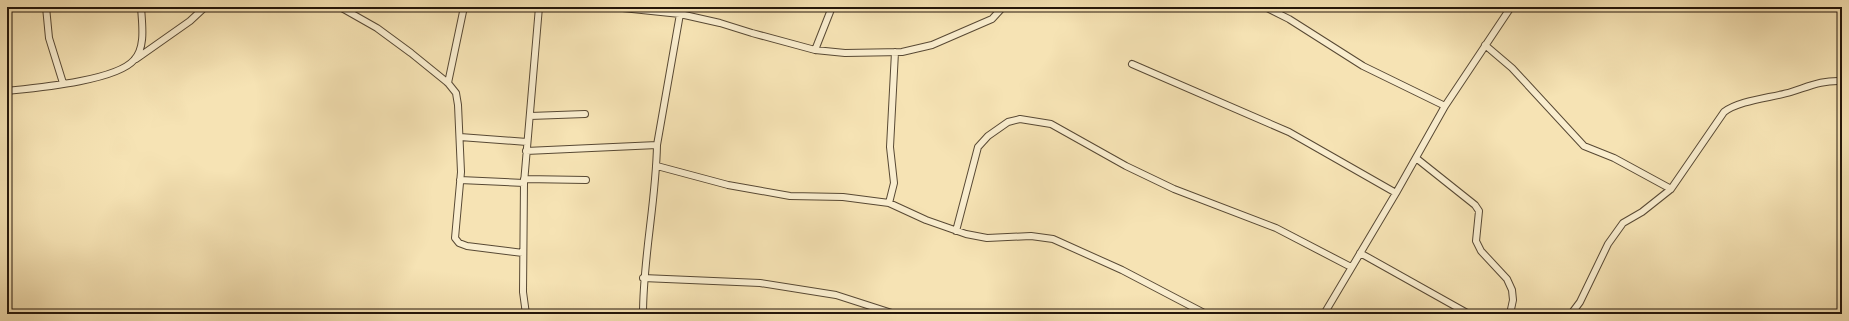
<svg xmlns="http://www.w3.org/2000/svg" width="1849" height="321" font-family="'IM FELL DW Pica',serif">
<rect width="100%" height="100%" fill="#f6e3b4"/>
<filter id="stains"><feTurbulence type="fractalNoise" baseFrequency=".005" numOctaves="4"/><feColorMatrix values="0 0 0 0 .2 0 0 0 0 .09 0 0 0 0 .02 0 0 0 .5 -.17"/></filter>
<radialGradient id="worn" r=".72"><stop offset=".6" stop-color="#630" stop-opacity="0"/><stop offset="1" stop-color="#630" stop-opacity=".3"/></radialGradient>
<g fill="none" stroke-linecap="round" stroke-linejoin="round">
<g stroke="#584934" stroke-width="8">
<path id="minor" d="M46,7L49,38L63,83
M340,7L377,28L411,53L448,83L456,93L458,105L461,172L455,238L459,243L467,246L523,253
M613,7L680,14L720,23L752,33L815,50L845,53L902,52L932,45L992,19L1003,7
M1265,7L1289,19L1363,66L1445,106
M1485,45L1512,68L1584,146L1614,158L1671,189
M815,50L832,7
M136,59L190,21L205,7
M1132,64L1289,132L1396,193
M448,83L464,7
M7,91C35,88 116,81 134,60C146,47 142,24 141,7
M530,116L585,114
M460,137L527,142
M526,151L657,145
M1416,158L1475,205L1479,211L1476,241L1481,251L1507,279L1512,290L1513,300L1510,314
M657,166L728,185L790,196L843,197L889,203L926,220L966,234L987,238L1031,236L1053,239L1122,270L1206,314
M524,179L586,180
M460,180L524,183L523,292L526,314
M524,183L539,7
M889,203L894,183L890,147L895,52
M956,231L978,147L988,136L1008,122L1020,119L1051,124L1126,166L1174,189L1276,228L1351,267
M1360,253L1469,314
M643,278L760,283L836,295L895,314
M643,314C643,257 656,202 657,145L680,14
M1324,314L1396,193L1445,106L1511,7
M1571,314L1580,302L1608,244L1623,223L1642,212L1671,189L1724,112C1740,100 1771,98 1791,92C1810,86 1822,80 1842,81"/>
</g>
<use href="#minor" stroke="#f9edce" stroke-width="6"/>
</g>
<rect width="1849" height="321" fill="none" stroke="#f6e3b4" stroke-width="24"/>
<rect x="8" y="8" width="1833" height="305" fill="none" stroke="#24160a" stroke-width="2"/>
<rect x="12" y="12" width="1825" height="297" fill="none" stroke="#24160a"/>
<rect width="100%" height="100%" filter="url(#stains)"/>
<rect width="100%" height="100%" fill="url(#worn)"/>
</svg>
